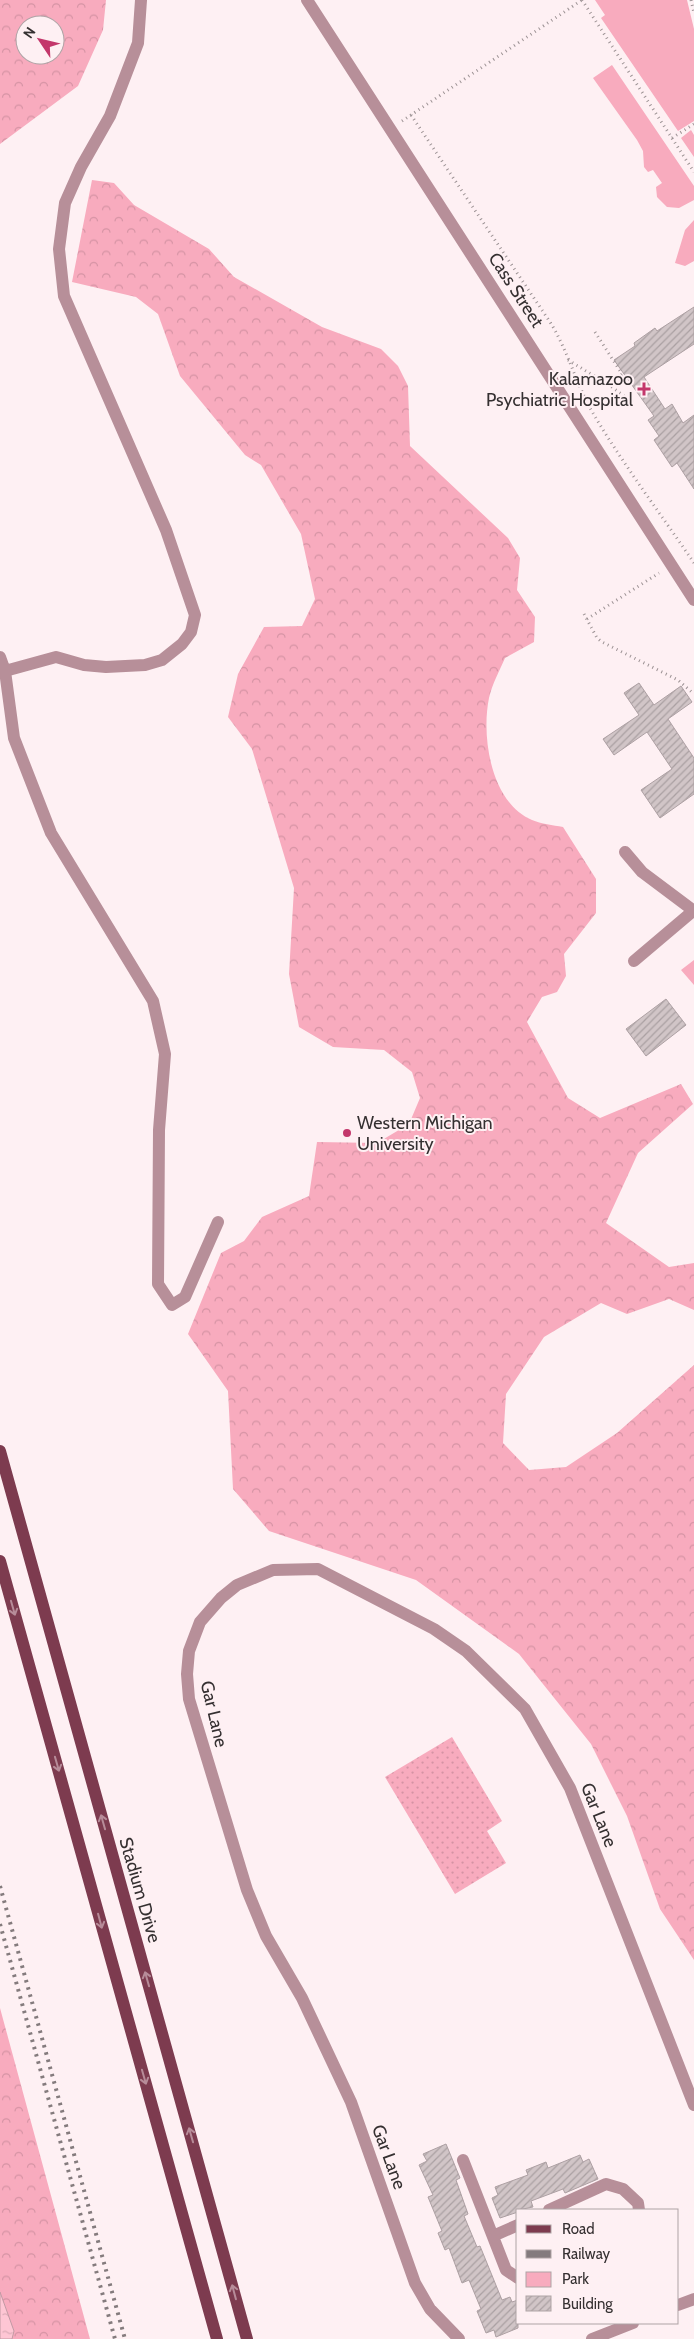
<svg xmlns="http://www.w3.org/2000/svg" width="694" height="2339" font-family="Cabin,sans-serif">
<defs>
<pattern id="forest-crowns" width="20" height="18" patternUnits="userSpaceOnUse" patternTransform="scale(1.25)"><rect width="20" height="18" fill="#f8abbe"/><path d="M2 6a3 3 0 1 1 6 0M12 15a3 3 0 1 1 6 0" fill="none" stroke="#d593a4"/></pattern>
<pattern id="garden-dots" width="8" height="8" patternUnits="userSpaceOnUse" patternTransform="scale(1.25)"><rect width="8" height="8" fill="#f8abbe"/><path d="M2 2h.1M6 6h.1" fill="none" stroke="#d593a4" stroke-width="1.8" stroke-linecap="round"/></pattern>
<pattern id="water-ripples" width="26" height="14" patternUnits="userSpaceOnUse" patternTransform="scale(1.25)"><rect width="26" height="14" fill="#fec6d4"/><path d="M2 4q2-2 4 0t4 0M15 11q2-2 4 0t4 0" fill="none" stroke="#daaab6"/></pattern>
<pattern id="building-hatch" width="6" height="6" patternUnits="userSpaceOnUse" patternTransform="scale(1.25)"><rect width="6" height="6" fill="#d1c5c7"/><path d="M-1 1l2-2M0 6l6-6M5 7l2-2" fill="none" stroke="#aaa0a2"/></pattern>
</defs>
<rect width="100%" height="100%" fill="#fef0f3"/>
<path fill="#f8abbe" d="M595,0H687L694,29V121L678,131L601,18L605,15Z
M612,65L694,186V200L679,208L667,207L657,197L656,187L662,183L653,170L648,172L644,167L643,151L637,140L593,78Z
M691,130L694,135V157L681,138Z
M694,220V261L685,266L675,263L685,230Z
M694,960V985L681,970Z"/>
<path fill="url(#forest-crowns)" fill-rule="evenodd" d="M0,0H106L103,30L78,86L0,144ZM25,25H55V55H25Z
M92,180L114,183L134,205L209,249L234,277L322,327L381,349L398,366L408,386L410,446L508,538L520,558L517,590L535,617L534,642L505,658C500,670 492,684 489,698C481,737 491,803 532,820C541,824 553,825 563,827L596,879V913L564,954L566,976L557,992L542,997L527,1022L568,1098L600,1118L681,1084L693,1104L638,1153L606,1223L669,1267L694,1263V1310L669,1299L627,1314L601,1303L544,1337L506,1394L503,1443L529,1470L566,1467L617,1433L694,1365V1960L660,1909L627,1816L591,1744L519,1654L416,1580L269,1531L233,1489L228,1391L188,1334L221,1253L244,1241L262,1217L309,1196L317,1142L377,1143L409,1124L420,1098L412,1072L384,1050L333,1047L299,1027L289,974L294,888L252,749L228,717L238,674L264,627L302,626L315,599L301,534L261,465L245,455L180,376L158,314L136,297L72,282Z
M0,2008L90,2339H0Z"/>
<path fill="url(#garden-dots)" d="M452,1737L502,1821L487,1831L506,1863L455,1894L385,1777Z"/>
<path fill="url(#water-ripples)" stroke="#c299a3" d="M0,2292L14,2331L12,2339H0Z"/>
<path fill="url(#building-hatch)" stroke="#ada0a3" d="M694,307V344L644,377L665,409L672,404L683,423L694,415V489L677,463L672,467L654,440L659,436L648,420L654,416L614,360L635,346L634,343L655,328L657,331Z
M639,683L654,705L681,686L692,702L668,719L694,758V794L660,818L641,790L672,769L647,732L614,755L603,739L639,715L624,693Z
M666,999L686,1025L646,1056L626,1029Z
M446,2144L460,2178L456,2180L468,2214L464,2216L477,2247L480,2246L502,2300L510,2297L512,2302L518,2300V2328L496,2337L494,2330L486,2333L477,2311L481,2309L469,2280L462,2283L449,2248L445,2250L438,2233L442,2231L428,2197L433,2195L419,2165L427,2161L423,2154Z
M580,2155L583,2162L589,2159L598,2179L565,2193L563,2189L531,2201L533,2207L518,2210V2212L500,2218L492,2198L498,2195L495,2187L528,2175L526,2170L546,2162L548,2168Z"/>
<g fill="none" stroke-linecap="round" stroke-linejoin="round">
<path stroke="#9c9294" stroke-width="3" stroke-dasharray="1 4" stroke-linecap="butt" d="M582,0L694,172
M691,0L694,13
M411,115L550,322C567,349 575,380 590,408C620,460 660,513 694,563
M402,121L582,0
M672,138L694,124
M595,332L622,374L609,385L635,404
M568,360L609,385
M584,614L597,638L602,642L678,680L694,694
M587,619L659,573"/>
<path stroke="#b78f99" stroke-width="12" d="M141,0L138,43L110,116L81,167L65,203L59,249L64,296L166,530L195,615L191,632L182,644L162,660L145,665L106,667L84,665L56,657L5,671L14,738L51,833L153,1001L165,1054L159,1130L158,1284L172,1305L185,1297L218,1222
M307,0L694,600
M0,657L5,671
M625,852L642,872L694,911
M634,961L693,911
M463,2160L506,2270L518,2278
M549,2210L606,2184L623,2189L638,2203L639,2210
M493,2236L518,2225
M678,2305L694,2299
M459,2339L430,2309L415,2283L351,2102L302,1998L266,1936L247,1890L189,1699L187,1674L189,1651L200,1622L221,1598L237,1585L273,1570L318,1569L434,1629L466,1651L525,1709L570,1788L694,2105
M592,2339L633,2323"/>
<path stroke="#7d3b4f" stroke-width="12" d="M0,1451L247,2339
M0,1561L217,2339"/>
<path stroke="#847b7d" stroke-width="4" stroke-dasharray="2.5 5" stroke-linecap="butt" d="M0,1886L125,2339
M0,1924L115,2339"/>
</g>
<defs><path id="oneway-shaft" d="M-6 0H5M1.5-3L5.5 0L1.5 3" fill="none" stroke-width="1.6" stroke-linecap="round" stroke-linejoin="round" transform="scale(1.25)"/></defs>
<g stroke="#b78c99">
<use href="#oneway-shaft" transform="translate(13 1608) rotate(74)"/>
<use href="#oneway-shaft" transform="translate(57 1764) rotate(74)"/>
<use href="#oneway-shaft" transform="translate(103 1822) rotate(-106)"/>
<use href="#oneway-shaft" transform="translate(100 1921) rotate(75)"/>
<use href="#oneway-shaft" transform="translate(147 1979) rotate(-106)"/>
<use href="#oneway-shaft" transform="translate(144 2077) rotate(74)"/>
<use href="#oneway-shaft" transform="translate(191 2135) rotate(-106)"/>
<use href="#oneway-shaft" transform="translate(234 2292) rotate(-105)"/>
</g>
<g fill="#c3376b" stroke="#fef0f3" stroke-width="2">
<path d="M641.5 381.5h5v5h5v5h-5v5h-5v-5h-5v-5h5z"/>
<circle cx="347" cy="1133" r="5"/>
</g>
<g text-anchor="middle" dominant-baseline="central" stroke-width="4" stroke-linejoin="round" paint-order="stroke">
<g font-size="18" fill="#353031" stroke="#fef0f3">
<text transform="translate(516 290) rotate(57)">Cass Street</text>
<text transform="translate(214 1714) rotate(77)">Gar Lane</text>
<text transform="translate(599 1815) rotate(68)">Gar Lane</text>
<text transform="translate(140 1890) rotate(74)">Stadium Drive</text>
<text transform="translate(389 2157) rotate(70)">Gar Lane</text>
</g>
<g font-size="18" fill="#353031" stroke="#fef0f3" text-anchor="end">
<text x="633" y="379">Kalamazoo<tspan x="633" dy="21">Psychiatric Hospital</tspan></text>
<text x="357" y="1123" text-anchor="start">Western Michigan<tspan x="357" dy="21">University</tspan></text>
</g>
</g>
<rect x="516" y="2209" width="162" height="115" fill="#fef0f3" stroke="#aea3a5"/>
<rect x="526" y="2225" width="25" height="8" fill="#7d3b4f" stroke="#aea3a5"/>
<text x="562" y="2234" font-size="15" fill="#353031">Road</text>
<rect x="526" y="2250" width="25" height="8" fill="#847b7d" stroke="#aea3a5"/>
<text x="562" y="2259" font-size="15" fill="#353031">Railway</text>
<rect x="526" y="2272" width="25" height="15" fill="#f8abbe" stroke="#aea3a5"/>
<text x="562" y="2284" font-size="15" fill="#353031">Park</text>
<rect x="526" y="2296" width="25" height="15" fill="url(#building-hatch)" stroke="#aea3a5"/>
<text x="562" y="2309" font-size="15" fill="#353031">Building</text>
<g transform="translate(40 40) rotate(305)"><circle r="24" fill="#fef0f3" stroke="#aea3a5"/>
<path d="M0-4L9 19L0 12L-9 19Z" fill="#c3376b"/>
<text y="-8" font-size="14" font-weight="bold" text-anchor="middle" fill="#353031">N</text>
</g>
</svg>
